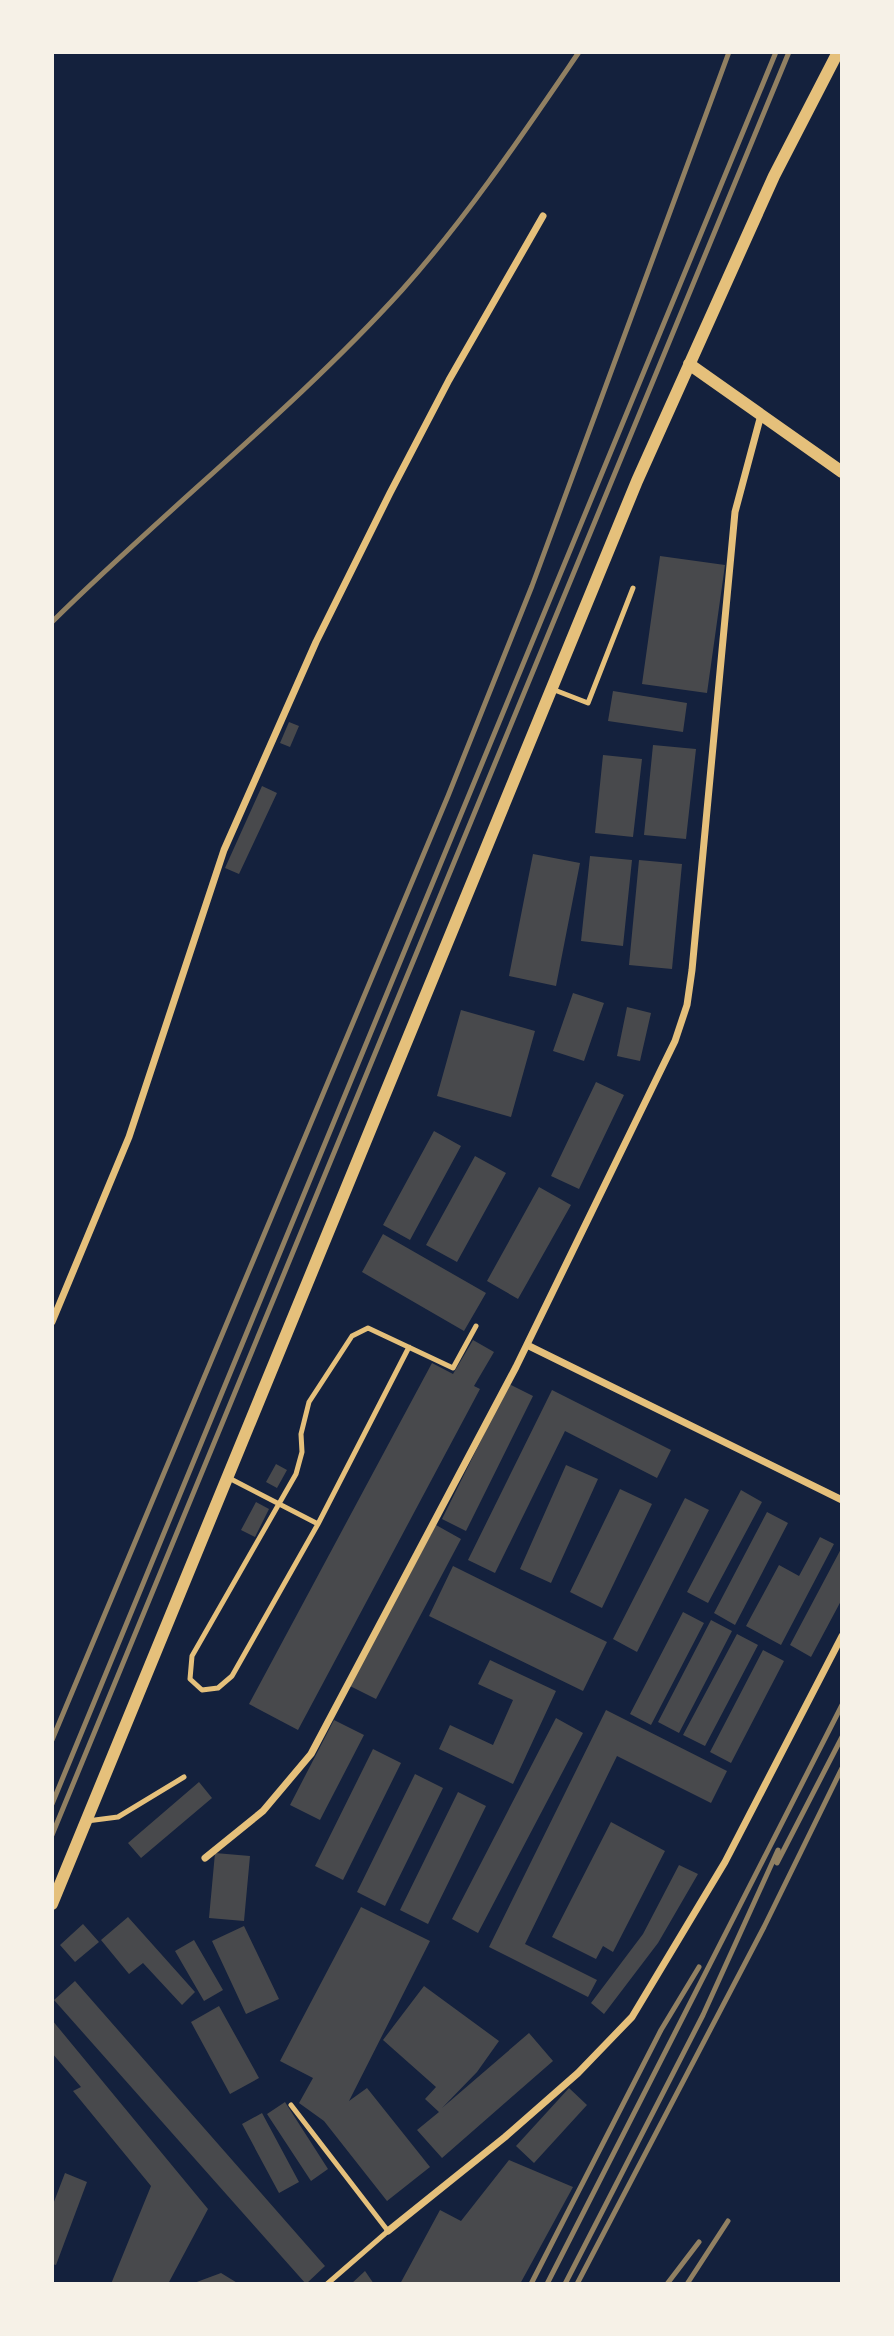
<svg xmlns="http://www.w3.org/2000/svg" width="894" height="2336" font-family="Karla,sans-serif">
<rect width="100%" height="100%" fill="#14213d"/>
<path fill="#48494c" d="M660,556L725,565L707,693L642,684Z
M613,691L687,703L683,732L608,721Z
M289,722L299,726L290,747L280,743Z
M653,745L696,749L686,839L644,835Z
M603,755L642,759L633,837L595,833Z
M262,786L277,793L239,874L225,868Z
M533,854L580,863L556,986L509,976Z
M590,856L632,860L623,946L581,941Z
M639,860L682,864L672,969L629,965Z
M573,993L604,1003L584,1061L553,1051Z
M627,1007L651,1013L640,1061L617,1056Z
M461,1010L535,1031L511,1117L437,1096Z
M596,1082L624,1095L579,1189L551,1176Z
M434,1131L461,1146L410,1240L383,1225Z
M475,1156L506,1173L457,1262L426,1245Z
M539,1187L571,1205L518,1299L487,1281Z
M383,1234L486,1293L464,1331L362,1272Z
M473,1340L494,1352L474,1386L480,1389L298,1730L249,1704L432,1363L453,1374Z
M509,1384L533,1396L466,1531L442,1519Z
M552,1390L671,1450L657,1478L565,1431L495,1573L468,1560Z
M276,1464L287,1470L277,1488L266,1482Z
M566,1465L598,1479L551,1583L520,1569Z
M620,1489L652,1504L602,1608L570,1592Z
M741,1490L762,1502L708,1603L687,1592Z
M685,1498L709,1510L637,1652L613,1639Z
M256,1502L269,1509L255,1537L241,1530Z
M767,1512L788,1523L735,1625L714,1613Z
M436,1525L461,1539L376,1699L350,1686Z
M820,1537L834,1544L781,1645L746,1626L779,1565L799,1576Z
M842,1547V1599L811,1657L790,1645Z
M453,1566L607,1642L583,1691L429,1616Z
M683,1612L704,1623L651,1725L630,1714Z
M711,1620L732,1631L679,1733L658,1722Z
M737,1634L758,1645L705,1746L683,1735Z
M763,1650L784,1661L731,1763L710,1752Z
M490,1660L556,1691L513,1784L439,1749L450,1725L493,1745L513,1700L478,1684Z
M606,1710L727,1771L711,1803L617,1756L525,1944L597,1980L588,1997L489,1947Z
M556,1718L583,1733L478,1933L452,1919Z
M334,1720L364,1735L320,1820L290,1805Z
M373,1749L401,1763L343,1880L315,1866Z
M415,1774L443,1788L385,1906L357,1892Z
M199,1782L212,1798L141,1858L128,1843Z
M458,1792L486,1806L428,1924L400,1910Z
M611,1822L665,1851L613,1952L603,1946L596,1959L552,1937Z
M215,1853L250,1856L244,1921L209,1918Z
M679,1865L698,1874L658,1943L604,2014L591,2003L643,1934Z
M361,1907L430,1941L349,2101L367,2088L430,2167L387,2201L324,2121L299,2103L313,2078L280,2061Z
M128,1917L195,1992L182,2005L143,1963L129,1974L101,1940Z
M83,1924L99,1942L75,1962L60,1945Z
M244,1926L279,1999L246,2014L212,1941Z
M194,1940L223,1990L204,2001L175,1951Z
M75,1981L325,2266L306,2284L54,2000Z
M424,1986L499,2041L477,2072L442,2108L529,2033L553,2061L442,2158L417,2130L439,2112L425,2099L436,2087L383,2040Z
M219,2006L259,2078L230,2094L191,2022Z
M52,2020L208,2209L168,2284H111L151,2186L73,2091L81,2087L52,2053Z
M569,2088L587,2105L534,2163L516,2146Z
M285,2102L328,2169L311,2181L267,2114Z
M262,2113L299,2182L279,2193L242,2124Z
M509,2160L573,2187L520,2284H400L440,2210L461,2221Z
M65,2173L87,2182L56,2265L52,2264V2207Z
M365,2271L374,2284H351Z
M221,2273L239,2284H194V2283Z"/>
<g fill="none" stroke-linecap="round" stroke-linejoin="round">
<path stroke="#e5c07b" stroke-width="5" d="M552,689L588,703L633,588
M409,1347L318,1524L232,1676L218,1688L202,1690L190,1679L192,1656L296,1474L302,1452L301,1434L309,1402L352,1336L368,1328L453,1368L476,1326
M227,1477L318,1524
M87,1821L118,1817L184,1777
M291,2105L388,2231L327,2284"/>
<path stroke="#e5c07b" stroke-width="7" d="M52,1322L129,1137L224,850L316,642L390,493L449,380L543,216
M527,1345L842,1500
M205,1858L263,1811L311,1754L516,1367L675,1041L687,1005L692,970L735,512L761,415
M388,2231L505,2137L578,2073L632,2017L725,1862L842,1636"/>
<path stroke="#e5c07b" stroke-width="12" d="M689,364L842,472
M52,1904L637,481L774,176L838,52"/>
<path stroke="#918062" stroke-width="5" d="M52,622C166,509 294,409 402,290C468,216 523,134 579,52
M52,1740L448,796L532,586L729,52
M52,1804L776,52
M52,1835L789,52
M777,1863L842,1737
M531,2284L661,2030L699,1967
M547,2284L842,1705
M565,2284L703,2015L778,1850
M577,2284L764,1927L842,1768
M667,2284L699,2242
M687,2284L728,2221"/>
</g>
<rect width="894" height="2336" fill="none" stroke="#f6f1e7" stroke-width="108"/>
</svg>
